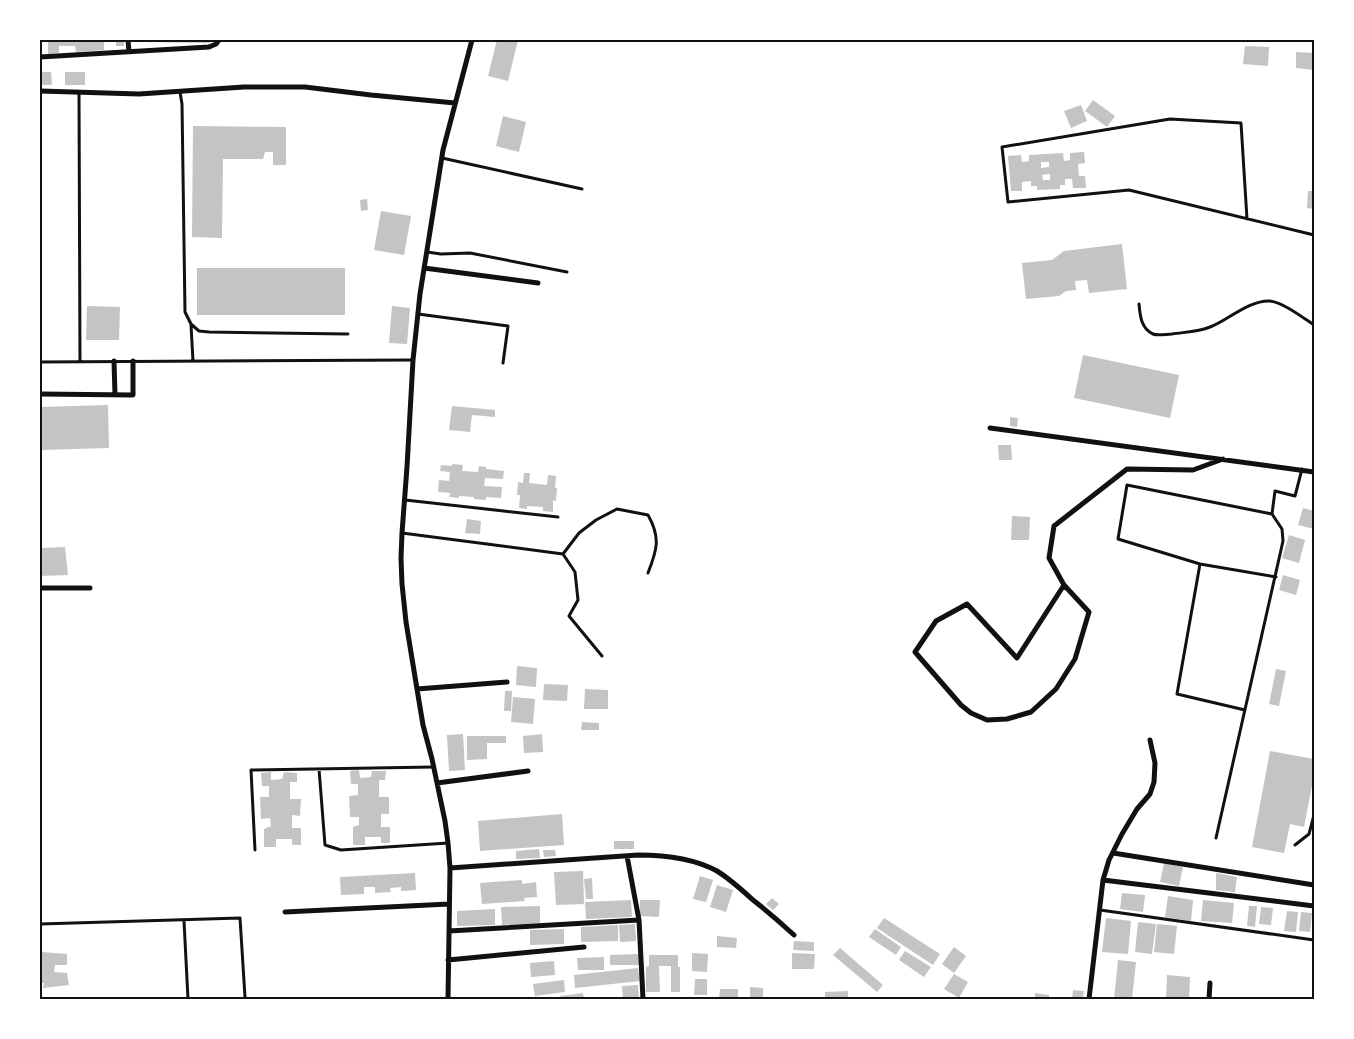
<svg xmlns="http://www.w3.org/2000/svg" width="1354" height="1039" font-family="'Noto Serif',serif">
<rect width="100%" height="100%" fill="#fff"/>
<path fill="#c4c4c4" fill-rule="evenodd" d="M48,40H104V50L76,52L75,46H59V53L48,54Z
M116,40H124V46H116Z
M144,40H210V43L144,42Z
M497,40H518L508,81L488,76Z
M1245,46L1269,47L1268,66L1243,64Z
M1296,52L1314,53V70L1296,68Z
M40,72H51L52,85H40Z
M65,72H85V85H65Z
M1093,100L1115,116L1107,127L1085,111Z
M1081,105L1087,121L1071,128L1064,111Z
M503,116L526,122L519,152L496,146Z
M193,126L286,127V165H273V152H265L263,159H223L222,238L192,237Z
M1084,152L1085,163L1078,164L1079,176H1085L1086,188H1073L1072,179H1065V185H1060V189L1037,190V186H1031V181L1022,182V191H1011L1008,156L1021,155L1022,162L1029,161V155L1063,153L1064,161L1070,160V153ZM1041,162H1049V167L1041,168ZM1050,174V180H1043L1042,175Z
M1308,191H1314V209L1307,208Z
M367,199L368,210L361,211L360,200Z
M381,211L411,216L404,255L374,250Z
M1122,244L1127,289L1089,293L1087,280L1075,281L1076,290L1066,291L1059,296L1026,299L1022,263L1052,260L1064,251Z
M197,268H345V315H197Z
M87,306L120,307L119,340H86Z
M392,306L410,308L407,344L389,343Z
M1083,355L1179,375L1170,418L1074,398Z
M108,405L109,448L40,450V407Z
M452,406L495,410V417L472,415L470,432L449,430Z
M1010,417L1018,418L1017,427L1010,426Z
M998,445H1011L1012,460H999Z
M452,464L463,465L462,471L478,472L479,466L486,467V469L504,471L503,479L485,478L484,486L502,487L501,498L486,497V500L474,499V497L459,496V498L449,497L450,493L438,492L439,480L449,481L450,472L440,471L441,465L452,466Z
M524,473H530L529,483L547,485L548,475L556,476L555,488H557L556,501L553,500V512L543,511V507L527,506V509L519,508L520,495H517L518,482L523,483Z
M1303,508L1314,511V529L1298,525Z
M1012,516L1030,517L1029,540H1011Z
M467,519L481,521L480,534L465,533Z
M1289,535L1305,540L1299,563L1282,558Z
M65,547L68,575L40,576V548Z
M1283,575L1300,580L1296,595L1279,590Z
M517,666L537,668L536,687L516,685Z
M1276,669L1286,671L1279,706L1269,704Z
M544,684L568,685L567,701L543,700Z
M585,689L608,690V709H584Z
M505,691H512L511,711H504Z
M513,697L535,699L533,724L511,722Z
M582,722L599,723V730H581Z
M463,734L465,770L449,771L447,735Z
M542,734L543,752L524,753L523,736Z
M467,736H506V743H487V759L467,760Z
M1270,751L1314,759V775L1304,827L1290,824L1284,853L1252,847Z
M359,770L360,778L371,777L372,771H386L385,780H379V797H389V814H381V827H390V843H381V837H365V845H353V827L359,825V817H350L349,796L358,795V784H351L350,771Z
M271,772V780L282,779L284,772L297,773V782H290V799H301L300,816L292,815V828H301V845H292V839H276V847H264V829L271,826L270,818L261,819L260,797H269V786H262L261,773Z
M562,814L564,845L480,851L478,821Z
M614,841H634V849H614Z
M539,849L540,858L516,859V851Z
M543,850H555L556,856L544,857Z
M1164,863L1183,867L1179,886L1160,882Z
M583,871L584,904L556,905L554,872Z
M415,873L416,890L401,891V887L390,888L391,892L375,893V887H364V894L341,895L340,877Z
M1216,873L1237,877L1235,892L1216,890Z
M700,876L713,880L706,902L693,899Z
M592,878L593,899H586L584,879Z
M522,880V884L536,882L537,897L524,898L525,901L482,904L480,883Z
M717,885L733,890L726,912L710,907Z
M1122,893L1145,895L1143,912L1120,909Z
M1168,896L1193,900L1191,921L1165,917Z
M772,898L779,904L773,910L766,904Z
M631,900L632,917L586,919L585,902Z
M640,900H660L659,917L640,916Z
M1203,900L1234,903L1232,923L1201,921Z
M540,906V923L502,925L501,907Z
M1249,906H1257L1255,927L1247,926Z
M1261,907L1273,908L1271,925L1259,924Z
M495,909V925L457,926V911Z
M1287,911L1298,912L1296,932L1284,931Z
M1301,912L1312,913L1310,932L1299,931Z
M884,918L940,954L933,965L877,928Z
M1106,918L1131,921L1128,954L1102,952Z
M1138,922L1156,924L1152,954L1135,952Z
M635,924L636,941L620,942L619,925Z
M1157,924L1177,926L1174,954L1154,952Z
M618,925V941L581,942V927Z
M564,929V944L530,945V930Z
M875,929L901,947L896,955L869,937Z
M717,936L737,938L736,948L717,947Z
M794,941L814,942V951L793,950Z
M954,947L966,956L954,973L942,964Z
M840,948L883,985L877,992L833,955Z
M905,951L931,967L924,977L899,960Z
M42,952L67,954V965H55L54,972L67,973L69,985L43,988L44,983H40V957Z
M692,953L708,954L707,972L692,971Z
M792,953L815,954L814,969H792Z
M639,954V965H610V955Z
M649,955H678V967H680V992H671V966H659L660,992H646V967L649,966Z
M604,957V970H578L577,958Z
M1118,960L1136,962L1132,999H1114Z
M554,961L555,975L531,977L530,963Z
M638,968L640,981L575,988L574,975Z
M954,974L968,982L959,998L944,989Z
M1167,975L1190,977L1189,999H1166Z
M695,979H707V995H694Z
M564,980L565,992L535,996L533,984Z
M638,985L639,999H623L622,986Z
M750,987L763,988V999H750Z
M720,989H738V999H719Z
M1073,990L1084,991L1083,999H1072Z
M848,991V999H825V992Z
M583,993L584,999H561L560,996Z
M1035,993L1049,995V999H1035Z"/>
<g fill="none" stroke-linecap="round" stroke-linejoin="round">
<path stroke="#111" stroke-width="3" d="M79,92L80,362
M180,92L182,104L185,312L191,324L199,331L209,332L348,334
M442,158L582,189
M1247,219L1241,123L1170,119L1002,147L1008,202L1129,190L1314,235
M427,252L441,254L470,253L567,272
M1139,304C1140,315 1141,329 1153,334C1158,336 1167,334 1172,334C1185,332 1198,332 1210,327C1228,320 1249,300 1270,301C1284,303 1302,317 1314,325
M418,314L508,326L503,363
M191,325L193,361
M40,362L413,360
M405,500L558,517
M402,533L563,554L579,533L596,520L617,509L648,515C661,538 657,550 648,573
M563,554L575,572L578,600L569,616L602,656
M1200,564L1276,577
M1245,710L1177,694L1200,564L1118,539L1127,485L1272,514
M319,769L325,845L341,850L448,843
M1216,838L1283,541L1282,529L1272,514L1275,491L1295,496L1302,469
M1295,845L1309,834L1314,815
M255,850L251,770L433,767
M1100,910L1314,940
M184,921L188,999
M40,924L240,918L245,997"/>
<path stroke="#111" stroke-width="5" d="M128,40L129,52
M40,57L209,47L216,44L219,40
M40,91L139,94L244,87H305L371,95L455,103
M424,268L538,283
M114,361L115,395
M40,394L133,395V361
M990,428L1314,472
M1064,585L1089,612L1075,659L1056,689L1031,712L1007,719L987,720L971,713L961,705L915,652L936,621L967,604L1017,658Z
M1064,585L1049,558L1054,526L1127,469L1193,470L1223,459
M40,588H90
M417,689L507,682
M437,783L528,771
M1113,853L1314,885
M627,856L639,920L643,999
M450,868L638,855C664,855 693,858 717,871C730,879 742,890 753,900C767,911 781,923 794,935
M1103,880L1314,906
M285,912L449,904
M449,931L639,920
M448,960L584,947
M448,999L450,868L448,843L445,821L432,759L423,725L417,689L406,622L402,584L401,558L402,533L407,467L413,360L420,294L443,150L472,40
M1089,999L1103,880L1109,860L1122,834L1137,809L1150,794L1154,782L1155,763L1150,740
M1209,999L1210,983"/>
</g>
<rect width="1354" height="1039" fill="none" stroke="#ffffff" stroke-width="82"/>
<rect x="41" y="41" width="1272" height="957" fill="none" stroke="#111" stroke-width="2"/>
</svg>
